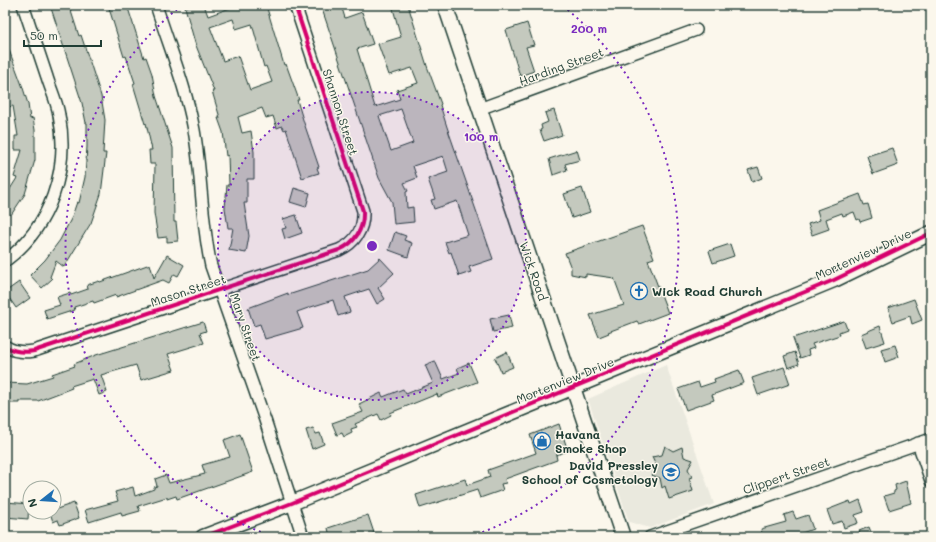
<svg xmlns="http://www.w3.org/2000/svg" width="936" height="542" font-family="Mali,sans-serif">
<rect width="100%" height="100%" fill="#fbf7ec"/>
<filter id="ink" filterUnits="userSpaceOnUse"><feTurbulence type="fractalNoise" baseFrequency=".025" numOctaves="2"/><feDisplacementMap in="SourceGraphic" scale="8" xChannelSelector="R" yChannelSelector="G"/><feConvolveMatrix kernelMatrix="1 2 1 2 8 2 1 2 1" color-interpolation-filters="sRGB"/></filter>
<g filter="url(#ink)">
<path fill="#eae9de" d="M666,365L714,504L650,528L629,522L588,399Z"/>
<path fill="#c4c9be" stroke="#1f3d34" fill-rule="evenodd" d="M50,5H69L79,36L81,35L101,96L105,120L103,153H106L101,194L91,223L64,267L56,261L50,277L52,279L42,288L30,275L45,260L60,240L71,219L77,202L79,203L85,177L87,147V123H86L82,103Z
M108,5H127L144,58L146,57L152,74L156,96L173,148L174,222H176L178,241L167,242V237L158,238L154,213L155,164H150L149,150H152L146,123L145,124L133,84L135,83L126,56L124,57Z
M191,5H204L208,16L230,8L229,5H266L284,65L286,64L299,100H297L304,123L319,167L317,168L319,173L302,178L286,129L284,130L282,126L277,128L273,116L266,118L262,108L238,117L242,133L251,131L254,152V179H247V203H244L249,236L246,253L229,250L233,228H228L225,208L227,185H229L228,155L226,156L223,132L218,118H220L212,91H214L195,43L185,7ZM233,19L236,29L252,24L264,67L266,66L272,82L250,90L238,56L223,61L210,27Z
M334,5H341L345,18L362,12L373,44L357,49L375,107L400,99L397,90L418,83L412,68L389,75L378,44L401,37L392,5H408L427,66L441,104L440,105L447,127L493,259L469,267L471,272L459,276L451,252L449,253L445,242L468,235L457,201L434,209L431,200L435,199L428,179L448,172L443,156L413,166L417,178L404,183L408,191L406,192L407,208L413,207L414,222L394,224L392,202L379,178L322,9ZM401,109L413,143L391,151L379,116Z
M527,23L534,45L526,47L534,71L520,76L506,30Z
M5,42H6L22,85L28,104L30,119L33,118L35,130V160L25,194L11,215L5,211V197L17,178L14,177L22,150H15V136H18L13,106L8,107L5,98L10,96L5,83Z
M554,110L562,135L544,141L540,130L542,129L541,125L548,122L545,113Z
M892,148L898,165L873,174L867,156Z
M577,150L580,160L565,164L567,170L553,175L549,159Z
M758,167L762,178L752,182L748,170Z
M294,188L310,193L306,207L290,202Z
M582,188L590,212L572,218L564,194Z
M860,194L864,205L868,204L872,218L860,222L859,219L857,220L854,212L843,216L842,213L826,219L829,229L812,235L808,224L820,220L817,210Z
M296,215L302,233L285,239L282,229L286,228L283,219Z
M642,226L654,258L648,260L668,313L639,324L637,321L608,332L609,333L599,337L590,315L624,305L614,278L586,274V277L571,274V268L565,253Z
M395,232L406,236L404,240L412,243L408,257L389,250Z
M730,244L734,256L713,263L709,251Z
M167,255L184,265L178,276L174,274L169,283L163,280L116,297V295L94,303L93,301L74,307L75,310L47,319L44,310L60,305L57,297L70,293L71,295L88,289L87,285L99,281L100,282L150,264L154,278Z
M380,258L394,273L378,288L385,299L377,304L369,289L345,297L350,312L338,316L333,300L311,307L297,312L303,328L265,339L260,324L254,326L248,308L288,293V295L368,269Z
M19,282L30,298L16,308L5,292Z
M914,299L922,320L912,324L910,316L893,322L888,308Z
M509,315L512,328L493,332L490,319Z
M844,321L847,329L839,332L840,335L812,344L814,348L808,350L809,355L800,358L793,338Z
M203,322L206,331L200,333L204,343L168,354L174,370L141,380L136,365L101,375L107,392L99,395L93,379L71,386L72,388L38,401H19V403H5L6,383L27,384L53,376L52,374L75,366L74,364L96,355Z
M880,326L885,342L866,348L861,334Z
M895,345L899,357L885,362L881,349Z
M507,352L513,367L501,372L495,358Z
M795,352L799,364L788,368L784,356Z
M435,361L443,379L459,373L457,368L469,363L477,382L438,397L437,394L390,413L391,415L381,420L378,414L355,424L357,427L351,429L352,433L344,437L342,433L337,435L332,423L363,412L359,404L381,393L383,397L403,389L406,394L433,383L425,365Z
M784,367L790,384L758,395L752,378Z
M739,370L744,383L712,395L714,400L686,410L678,389L698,382L700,387L715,382L714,379Z
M559,424L568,451L556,455L557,460L505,479L506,483L501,484L503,490L480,498L477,490L420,508L416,495L465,479L467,485L490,477L488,470L536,453L530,435Z
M313,428L316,434L320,433L324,444L312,449L306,430Z
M240,434L253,472L177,499L176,496L167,499V497L138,506L140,511L122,516L121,512L89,522L85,510L118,501L115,492L133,487L135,496L154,489V487L157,486L155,479L166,475L169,483L205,474L202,465L230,457L224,440Z
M665,446L673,451L682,447L684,457L693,460L688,469L692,477L689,478L693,491L669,499L665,486L662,488L660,478L651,475L656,466L652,457L662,455Z
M906,481L911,503L889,510L884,496L894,493V491L896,490L895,485Z
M860,500L864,512L855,515L858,523L844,528L842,521L832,524L827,510L850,501L851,504Z
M6,502L29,504L28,519L5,517Z
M74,503L79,518L60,525L58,520L53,522L50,512H54V510Z
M793,512L796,519L808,515L813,529L791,537L790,535L783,537H763L761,529L786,522L784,515Z
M368,515L374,533L363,537H330L328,528Z
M869,527L873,537H861L859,531Z"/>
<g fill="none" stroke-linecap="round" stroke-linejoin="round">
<g stroke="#1f3d34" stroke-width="14">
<path id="minor" d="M156,5C169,46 186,87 194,130C202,175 201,221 211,266L265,420L303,537
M479,109L696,30
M5,261C50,228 70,169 59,115C57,102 51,90 47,77C39,53 31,29 23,5
M5,346C14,352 23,353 34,351L339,250C355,243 364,229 363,211L295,5
M918,443L931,481
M650,537L931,439"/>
</g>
<g stroke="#1f3d34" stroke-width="17">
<path id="tertiary" d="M445,5L623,537
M203,537L292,503L834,280L931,233"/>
</g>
<use href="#minor" stroke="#fbf7ec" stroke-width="11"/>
<use href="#tertiary" stroke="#fbf7ec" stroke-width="14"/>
<g stroke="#fbf7ec" stroke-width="6">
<path id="cycleway" d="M5,346C14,352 23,353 34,351L339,250C355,243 364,229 363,211L295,5
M203,537L292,503L834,280L931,233"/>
</g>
<use href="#cycleway" stroke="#d6006c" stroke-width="4"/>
</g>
</g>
<circle cx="372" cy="246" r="154" fill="#7b2cbf" fill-opacity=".12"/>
<g fill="none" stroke="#7b2cbf" stroke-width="2" stroke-dasharray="2 4">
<circle cx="372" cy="246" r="154"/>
<path d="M272 536A307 307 0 0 1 181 6M563 6A307 307 0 0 1 472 536"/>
</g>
<defs>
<g id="church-ring" transform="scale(0.9)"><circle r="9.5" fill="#fbf7ec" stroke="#1f6fb2" stroke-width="1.5"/><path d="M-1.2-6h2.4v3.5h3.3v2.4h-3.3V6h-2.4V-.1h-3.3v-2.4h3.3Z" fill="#1f6fb2"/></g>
<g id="shop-ring" transform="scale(0.9)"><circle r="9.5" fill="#fbf7ec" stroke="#1f6fb2" stroke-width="1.5"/><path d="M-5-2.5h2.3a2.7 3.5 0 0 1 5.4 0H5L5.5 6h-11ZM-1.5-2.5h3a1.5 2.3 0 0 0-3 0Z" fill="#1f6fb2"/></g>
<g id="school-ring" transform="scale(0.9)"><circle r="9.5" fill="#fbf7ec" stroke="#1f6fb2" stroke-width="1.5"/><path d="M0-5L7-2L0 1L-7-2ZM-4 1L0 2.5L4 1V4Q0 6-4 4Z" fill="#1f6fb2"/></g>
</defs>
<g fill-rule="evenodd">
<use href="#church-ring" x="639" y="291"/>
<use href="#shop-ring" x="542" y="441"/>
<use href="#school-ring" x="671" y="472"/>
</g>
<g text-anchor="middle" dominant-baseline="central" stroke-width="3" stroke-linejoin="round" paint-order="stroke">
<g font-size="12" fill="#1f3d34" stroke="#fbf7ec">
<text transform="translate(561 66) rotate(-20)">Harding Street</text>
<text transform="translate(341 112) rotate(72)">Shannon Street</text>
<text transform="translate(863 254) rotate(-25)">Mortenview Drive</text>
<text transform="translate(534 271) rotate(71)">Wick Road</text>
<text transform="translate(188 290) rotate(-18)">Mason Street</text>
<text transform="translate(246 327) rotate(71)">Mary Street</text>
<text transform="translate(565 380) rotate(-22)">Mortenview Drive</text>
<text transform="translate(786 475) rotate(-19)">Clippert Street</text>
</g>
<g font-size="12" font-weight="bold" fill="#1f3d34" stroke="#fbf7ec" text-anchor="start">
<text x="652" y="291">Wick Road Church</text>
<text x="555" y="434">Havana<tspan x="555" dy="14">Smoke Shop</tspan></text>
<text x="658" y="465" text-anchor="end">David Pressley<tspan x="658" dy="14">School of Cosmetology</tspan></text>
</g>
</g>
<circle cx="372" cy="246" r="6" fill="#7b2cbf" stroke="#fbf7ec" stroke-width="2"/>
<g font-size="12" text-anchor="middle" font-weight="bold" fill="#7b2cbf" stroke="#fbf7ec" stroke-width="3" stroke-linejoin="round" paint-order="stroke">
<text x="589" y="33">200 m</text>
<text x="481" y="141">100 m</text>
</g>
<rect width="936" height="542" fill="none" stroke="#fbf7ec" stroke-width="20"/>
<rect x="10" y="10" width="916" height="522" fill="none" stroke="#1f3d34" stroke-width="1.5" filter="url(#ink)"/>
<g transform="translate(42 500) rotate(253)"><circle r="19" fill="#fbf7ec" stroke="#a3ada2"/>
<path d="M0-3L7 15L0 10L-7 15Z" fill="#1f6fb2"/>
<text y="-6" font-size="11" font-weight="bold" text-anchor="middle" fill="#1f3d34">N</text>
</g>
<path d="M24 40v6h77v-6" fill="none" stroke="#1f3d34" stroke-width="2"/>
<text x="30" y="40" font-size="12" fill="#1f3d34" stroke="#fbf7ec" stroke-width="3" paint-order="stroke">50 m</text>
</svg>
